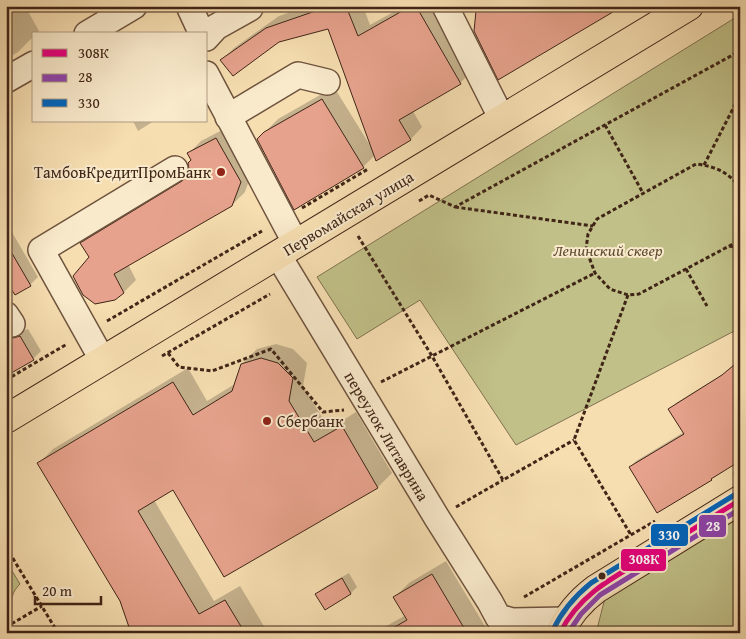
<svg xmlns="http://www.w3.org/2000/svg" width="746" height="639" font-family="'Gentium Book Plus',serif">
<rect width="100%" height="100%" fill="#f6deb1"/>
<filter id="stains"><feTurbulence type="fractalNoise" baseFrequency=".004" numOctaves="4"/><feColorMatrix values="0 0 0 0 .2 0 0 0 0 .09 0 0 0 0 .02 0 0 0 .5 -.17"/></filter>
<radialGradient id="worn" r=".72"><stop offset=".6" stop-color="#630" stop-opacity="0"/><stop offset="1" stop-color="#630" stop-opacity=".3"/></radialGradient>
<path fill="#c1c088" stroke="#807250" d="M738,16L740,19V328L516,445L420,300L357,339L317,277Z
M740,512V633H596L605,598Z
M6,561L20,584C12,592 11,598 12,609L6,611Z"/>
<path fill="#0003" d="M6,6H25L39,31L36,34H34V36L18,52L6,59Z
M308,6H363L370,25L404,6H435L472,71L460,83L413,111L422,127L411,139L377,159L375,155L363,167L258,139L278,119L334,87L371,147L329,28L279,41L222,60L234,48L279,16Z
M133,121H154L138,131Z
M228,127L253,169L245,192L232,205L128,264L136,280L124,292L90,258L82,243L94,231L190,173L192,160L189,153L201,141Z
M6,222L38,277L30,285L6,278Z
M28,329L41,351L33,359L6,375V330L21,331Z
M276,344L293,349L307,363L303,386L329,429L356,412L392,473L378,487L224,575L174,488L154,500L214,601L240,586L268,633H133L121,600L39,463L53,449L188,368L207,401L235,384L242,364L257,349Z
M730,370L740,461L630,467L636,461L684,432L670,409L676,403Z
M446,561L489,633H374L406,615L395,597L409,583Z
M349,573L357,587L351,593L317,594L323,588Z"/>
<path fill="#e6a28c" stroke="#402517" d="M330,6H346L358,36L411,6H416L461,84L399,120L411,140L376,161L328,29L279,42L233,76L220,60L266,28Z
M485,6H623L498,80L474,31L476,11Z
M322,99L364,168L294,210L257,139L264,132Z
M216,138L241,182L232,206L114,274L124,293L115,300L95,304L83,295L73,276L89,257L80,243L182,181L188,175L189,169L188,163L191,160L187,153Z
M6,243L31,286L15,295L6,281Z
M20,336L34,360L6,376V337L13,338Z
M261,358L278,363L293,378L289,401L314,442L342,426L378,488L224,577L173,490L138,511L199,614L225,600L245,633H131L120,601L37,463L173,382L193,415L232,391L241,364Z
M740,360V461L711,479L712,480L657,513L629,467L684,434L668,409L722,375Z
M432,574L467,633H384L407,620L393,597Z
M342,578L351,594L325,610L315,594Z"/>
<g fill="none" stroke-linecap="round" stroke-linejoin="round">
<g stroke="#6e533e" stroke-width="28">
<path id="minor" d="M189,6L202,34
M445,6L502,119
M87,34L134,6
M206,38L216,27L250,8
M206,74L296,244
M6,80L34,64
M228,117L298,75L327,82
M278,255L437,518L490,602L498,617L511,633
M6,315L12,324
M103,361L41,250L175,169
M498,617L512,621L566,620"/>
</g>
<g stroke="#402517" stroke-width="30">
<path id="major" d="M6,419L689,6
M560,633C568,615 580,601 596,589L740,500"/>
</g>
<path stroke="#402517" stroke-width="3" stroke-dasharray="4 2.5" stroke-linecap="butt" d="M605,125L643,193
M704,165L740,95
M740,188C729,172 714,166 696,164L597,219L588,234L586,249L595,273L610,289L628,295L639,294L733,244L740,237
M419,201L429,195L455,207L740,51
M455,207L593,226
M302,208L368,169
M358,236L432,356L503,480L574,440
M729,246L740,248
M686,269L707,306
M628,295L574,440L631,535
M107,321L262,231
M168,353L179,367L212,371L271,349L323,412L344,410
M162,356L270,294
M6,380L67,344
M381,382L595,273
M6,447L12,444
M734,475L740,471
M456,507L503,480
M6,547L58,633
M524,597L655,521
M6,627L42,606"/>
<use href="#minor" stroke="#f9eacc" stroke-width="25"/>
<use href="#major" stroke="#f6deb1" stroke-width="28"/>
<g stroke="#f9eacc" stroke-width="9">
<path id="bus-1" d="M560,633C580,592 618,575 655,553C683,535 711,518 740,500"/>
</g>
<g stroke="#f9eacc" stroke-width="9">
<path id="bus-2" d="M568,633L581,614L600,595L740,509"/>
</g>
<g stroke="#f9eacc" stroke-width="9">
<path id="bus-3" d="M553,630C562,611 575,596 591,583L736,494"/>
</g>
<use href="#bus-1" stroke="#e5007d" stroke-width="5"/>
<use href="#bus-2" stroke="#8e44ad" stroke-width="5"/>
<use href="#bus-3" stroke="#0065bd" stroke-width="5"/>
</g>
<g fill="#8f2418" stroke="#f9eacc" stroke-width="2">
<circle cx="221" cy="172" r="5"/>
<circle cx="267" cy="421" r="5"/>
</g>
<circle fill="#402517" stroke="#f9eacc" stroke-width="2" cx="602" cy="576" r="4.5"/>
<g text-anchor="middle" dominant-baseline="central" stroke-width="4" stroke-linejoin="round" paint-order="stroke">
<g font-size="16" fill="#402517" stroke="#f9eacc" text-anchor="end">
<text x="211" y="172">ТамбовКредитПромБанк</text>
<text x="277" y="421" text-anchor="start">Сбербанк</text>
</g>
<g font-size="16" fill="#402517" stroke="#f9eacc">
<text transform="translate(348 213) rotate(-31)">Первомайская улица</text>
<text transform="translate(387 436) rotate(59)">переулок Литаврина</text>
</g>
<g font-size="16" font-style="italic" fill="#604c33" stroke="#f9eacc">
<text x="608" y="250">Ленинский сквер</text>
</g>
</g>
<g stroke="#f9eacc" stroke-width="2">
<rect x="698" y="514" width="29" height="24" rx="5" fill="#8e44ad"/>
<rect x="650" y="523" width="39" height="24" rx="5" fill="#0065bd"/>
<rect x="620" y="548" width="47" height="24" rx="5" fill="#e5007d"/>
</g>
<g font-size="14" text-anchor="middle" font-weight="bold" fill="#fff">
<text x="713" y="531">28</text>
<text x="669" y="540">330</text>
<text x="644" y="564">308К</text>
</g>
<rect width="746" height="639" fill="none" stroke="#f6deb1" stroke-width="25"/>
<rect x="8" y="8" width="731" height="624" fill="none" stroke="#402517" stroke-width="2.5"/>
<rect x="12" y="12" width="721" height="614" fill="none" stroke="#402517"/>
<rect x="32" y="32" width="175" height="90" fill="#f9eacc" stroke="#af9b84"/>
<rect x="42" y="49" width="25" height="8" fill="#e5007d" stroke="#af9b84"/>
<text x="78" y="58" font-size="15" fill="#402517">308К</text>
<rect x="42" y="74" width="25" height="8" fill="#8e44ad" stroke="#af9b84"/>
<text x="78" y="82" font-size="15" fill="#402517">28</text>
<rect x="42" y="99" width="25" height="8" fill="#0065bd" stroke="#af9b84"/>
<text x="78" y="108" font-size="15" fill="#402517">330</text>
<path d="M35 596v8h66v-8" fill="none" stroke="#402517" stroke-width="2.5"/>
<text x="42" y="596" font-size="15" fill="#402517" stroke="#f9eacc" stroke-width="4" paint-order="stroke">20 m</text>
<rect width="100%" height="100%" filter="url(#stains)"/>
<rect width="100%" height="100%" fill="url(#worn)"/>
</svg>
